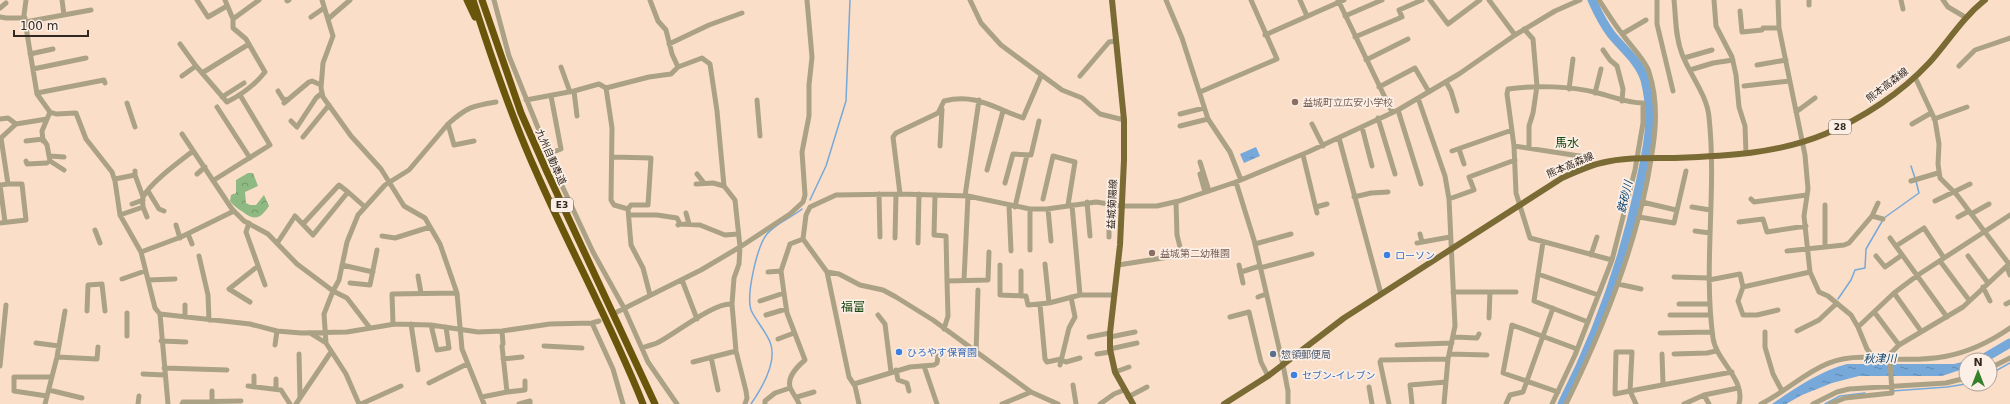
<svg xmlns="http://www.w3.org/2000/svg" width="2010" height="404" font-family="'DejaVu Sans','Noto Sans JP',sans-serif">
<defs>
<pattern id="forest-crowns" width="20" height="18" patternUnits="userSpaceOnUse"><rect width="20" height="18" fill="#8eb982"/><path d="M2 6a3 3 0 1 1 6 0M12 15a3 3 0 1 1 6 0" fill="none" stroke="#75966a"/></pattern>
<pattern id="water-ripples" width="26" height="14" patternUnits="userSpaceOnUse"><rect width="26" height="14" fill="#76a8d9"/><path d="M2 4q2-2 4 0t4 0M15 11q2-2 4 0t4 0" fill="none" stroke="#6189af"/></pattern>
</defs>
<rect width="100%" height="100%" fill="#fbdec8"/>
<path fill="url(#forest-crowns)" d="M248,173H253L258,186L245,192L246,203L250,205H256L264,195L269,206C260,219 255,221 243,212C238,209 234,206 230,201L231,195L236,193V180Z"/>
<path fill="url(#water-ripples)" d="M1256,147L1260,156L1244,163L1240,154Z
M1966,361V368L1942,376H1859L1832,383L1802,395L1786,404H1772C1794,389 1820,371 1847,364H1954Z"/>
<g fill="none" stroke-linecap="round" stroke-linejoin="round">
<path stroke="#76a8d9" stroke-width="1.5" d="M1911,166L1915,178
M810,200L826,166L846,101L850,0
M1838,299L1851,280L1855,270L1865,268L1866,249L1884,218L1919,193L1916,181
M1990,374L2010,363
M1892,391L1947,387L1966,384
M751,404C762,388 778,361 770,342C765,330 756,321 751,310C746,295 757,246 767,234C776,223 791,218 802,209
M1825,404L1840,396L1865,393"/>
<path stroke="#76a8d9" stroke-width="9" d="M1981,360L2010,343
M1562,404C1597,335 1623,263 1639,188C1647,151 1655,119 1645,80C1640,62 1623,49 1611,34C1604,25 1597,11 1592,0"/>
<path stroke="#aba286" stroke-width="5" d="M26,0L24,15L37,94L50,112L56,114L76,113L86,139L112,172L115,181L120,215L141,252L155,308L160,314L250,324L277,331L301,333L347,332L395,324L431,325L478,332L502,331L550,324L592,323L599,321
M62,0L64,15
M197,0L208,17L227,6
M225,0L233,19
M322,0L333,36L323,63L321,88L323,97L351,136L381,169L404,206L425,218L440,244L457,293L462,349L484,404
M494,0L509,56L557,175L593,252L624,308L648,362L677,404
M650,0L658,21L666,30L672,54L678,67
M970,0L981,23L1001,45L1062,90L1082,98L1100,114L1124,120
M1166,0L1182,38L1208,119L1230,152L1241,180
M1300,0L1307,16
M1338,0L1392,112
M1430,0L1448,24L1480,0
M1489,0L1515,35
M1657,0V24L1673,91
M1674,0C1676,18 1675,36 1682,54C1690,75 1707,95 1709,117C1717,191 1703,265 1713,338C1716,361 1746,379 1739,404
M1714,0L1716,26L1732,57L1736,75L1739,107L1745,126L1746,153
M1778,0L1779,28L1805,155L1808,189L1804,216L1810,272L1819,292L1828,296L1851,315L1858,327L1867,349L1874,358C1928,362 1964,360 2010,328
M1809,0V5
M1901,0L1903,9
M1943,0L1948,7L1965,17
M287,1L289,0
M0,8L6,3
M1740,11L1742,32L1762,30L1763,28H1779
M1345,16L1382,0
M0,17L6,18H25
M311,17L324,8
M328,19L350,0
M25,22L91,10
M1524,29L1533,39L1537,86L1533,113L1529,126V148
M1622,34L1646,20
M1265,35L1344,0
M1355,37L1402,17L1399,10L1422,0
M180,44L196,66L227,102C243,94 254,86 265,72L246,39L233,28V19L259,0
M669,44L709,25L742,13
M1603,50L1610,60L1617,66L1623,89L1622,101
M30,54L53,49
M1684,58L1712,50
M1366,60L1408,39
M1757,65L1786,60
M1959,66L1975,50L2010,38
M561,67L570,92
M33,69L86,58
M1690,70L1713,63L1733,60
M202,73L249,44
M182,76L196,66
M1080,76L1109,42L1116,41
M1915,77L1935,120L1939,144L1938,164L1940,178L1957,195L2009,264
M1446,82L1451,91L1457,111
M1744,86L1790,81
M1379,87L1415,68L1429,92
M1569,89L1573,59
M278,91L283,99L288,100
M574,91L577,116
M1200,92L1277,59L1251,0
M37,93L104,80L105,83
M1595,93L1601,69
M222,97L244,83
M1418,98L1445,176L1449,199L1455,326L1448,359L1444,404
M526,100L574,91L599,84L606,88
M757,100L760,136
M127,103L135,127
M284,103L309,82L312,81L321,85
M217,107L250,158
M1398,110L1421,184
M1796,112L1815,98
M1180,114L1204,108
M1378,118L1395,174
M0,119L8,118L16,124
M1934,119L1967,107
M291,121L297,127L316,98L322,93
M448,124L454,145L474,141
M1312,124L1323,146
M1912,124L1931,113
M1180,126L1208,119
M1362,127L1372,166
M182,134L232,209L244,221L268,234L297,264L333,291L324,314L326,343L346,374L359,404
M303,137L329,105
M1339,138L1381,294
M26,141L43,139L47,145L50,161L64,170
M43,141L42,131L50,112
M940,146L942,109
M1514,146L1586,157
M1459,149L1464,164
M1452,151L1512,130
M548,154L561,149L551,96
M1303,155L1317,213
M50,156L64,157
M613,157L651,158L648,205H631L628,209
M26,161L27,164L47,163
M1200,162L1209,191
M987,170L1003,111
M197,174L205,167
M697,174L704,183
M1200,174L1205,192
M135,175L143,197
M115,179L135,175V171
M214,180L270,145L240,95
M1911,181L1938,173
M1236,182L1254,240L1283,365L1288,391V404
M1005,183L1013,154L1031,155L1039,121
M696,184L713,183L724,186
M148,191L159,209L164,211
M879,194L880,237
M900,194L893,137L896,133L938,113L944,101C976,93 994,108 1023,118L1041,76
M935,195L934,235L946,236L947,281
M965,196L979,100
M1354,197L1371,193L1388,192
M1043,199L1053,156L1075,162L1068,205
M1449,199L1474,190L1469,177L1515,160
M1751,199L1754,202L1807,195
M1935,201L1970,184
M1087,202L1090,236
M1642,202L1676,210
M1109,203V237
M132,204L143,200
M1072,205L1080,295
M1825,205V247
M1009,206L1011,251
M143,207L147,217
M1015,207L1027,155
M1316,207L1327,204
M1692,207L1710,210
M1030,209V250
M1048,209L1051,241
M686,213L689,224
M1971,214L1989,204
M120,215L143,207C143,204 142,200 143,197C151,182 179,162 193,151
M629,215H657L677,218L680,224L678,225
M1872,216L1883,219
M1639,217L1674,223L1686,171
M1958,217L1969,211
M5,222L0,185L8,184
M1739,222L1763,219L1767,232L1806,226
M0,223L26,220L22,184H8L1,138L16,124L47,119
M249,223L246,232L265,285
M303,224L339,185L348,192
M680,224L700,225L725,235L738,234
M176,225L180,238
M95,230L100,243
M1695,231L1710,233
M188,234L192,244
M1420,234L1422,242
M382,236L395,238L430,227
M895,238L896,194
M1890,238L1947,317
M278,242L295,216L313,235L348,192L365,207
M1543,242L1534,301L1588,322
M918,243L919,194
M1417,243L1450,237
M1255,244L1291,234
M1896,246L1924,228L1944,258
M1787,251L1844,245L1849,243L1872,216L1878,203
M141,252L181,237L234,211
M1591,255L1597,237
M199,256L208,295L209,320
M1876,256L1885,267L1902,255
M1968,256L1988,283
M1940,261L1969,300
M1045,264L1049,303
M342,265L373,272
M1000,265V295L1026,296L1028,305L1049,303L1080,295H1114
M1118,265L1182,255L1177,235L1176,202
M1239,265L1243,283
M2007,267L2010,275
M1260,268L1312,254
M1021,271V296
M768,272L781,271
M827,272L839,274L860,285L883,290L896,297L933,320L1031,392L1058,404
M1241,272L1260,266
M1538,274L1598,295
M418,276L421,293
M1674,277L1709,278
M122,279L145,271
M148,280L175,279
M682,280L697,319
M964,280L968,196
M1709,280L1740,274L1743,287L1810,272
M350,283L370,285L377,250
M1618,284L1641,289
M1743,287L1738,301L1743,315H1757L1778,310
M1983,287L1990,301
M1453,292H1516
M1894,293L1921,331
M650,295L643,268L631,245L628,209L614,205L611,200L612,128L606,88L649,77L671,74L678,67L702,58L710,64L717,111L724,186L735,200L740,247L739,264L734,278L732,304L736,351L746,391L747,398L745,404
M1258,297L1266,294
M760,301L784,293
M250,302L229,289L258,266
M1679,304H1710
M2006,304L2010,302
M185,305V317
M1040,305L1045,359L1047,362L1061,359
M87,311L88,285L102,284L105,311
M617,312L701,270L740,247L790,214L803,202L805,195L802,152L809,116V85L812,57L807,0
M1875,313L1899,345
M160,314L168,404
M766,315L786,309
M878,315L885,324L891,372
M1670,315H1710
M1230,317L1249,312L1261,362L1268,376
M1489,318L1490,292
M592,323L613,369L623,404
M393,324L392,294L457,293
M411,324L418,370
M431,325L437,350L449,348L446,327
M1858,327L1894,293L1918,275L2010,215
M370,328L347,298L333,291L339,280L347,242L358,215L385,185L409,170L448,124C467,107 472,106 496,102
M944,329L948,316L947,281L988,280L989,252
M502,331L503,344L502,346L507,392L525,390V381
M1797,331L1819,320L1837,303
M1765,332V347L1773,374L1782,391
M310,333L326,343
M1660,333L1712,332
M127,336V313
M1089,337L1110,333
M1110,337L1135,332
M1454,337L1477,338L1479,334
M778,339L794,333
M161,341L186,342
M36,343L59,346
M275,345L277,331
M1397,345L1452,343
M544,346L582,348
M642,348C647,346 652,345 657,343C675,334 714,302 732,304
M1110,349L1137,343
M1616,352H1632L1630,391L1615,394Z
M299,354L300,397
M976,354L978,290
M1097,354L1110,352
M1449,354L1487,355
M1662,354L1663,384
M1674,354L1707,353L1716,351
M57,357L97,359L98,347
M711,357L718,390
M503,359L522,357
M1885,359L1899,345L1963,307L2010,263
M1061,360L1066,362L1080,358
M693,362L736,351
M1060,365L1069,328L1075,317L1071,297
M0,366L6,305
M924,366L937,404
M164,368L227,370
M1990,368L2010,358
M896,370L898,380L907,383L909,391
M1115,372L1129,367
M143,374L165,375
M429,383L467,364
M854,384L910,367L934,365L937,363L938,356
M1073,385L1076,404
M248,386L281,390L290,404
M254,387V376
M1369,387L1372,404
M276,389V379
M49,390L82,398
M1558,392L1503,373L1512,325L1577,349
M1704,395L1709,404
M47,396L14,391V377H52
M482,397L507,392
M797,397L814,392
M1128,397L1147,387
M212,402V391
M45,404L57,357L65,311
M138,404L139,396
M182,404L183,402L241,401
M296,404L331,352
M361,404L401,386
M519,404L530,401V404
M765,404V401L775,393L790,388
M799,404C797,398 792,393 790,387C787,376 798,366 805,360L787,313L784,293L781,271L790,244L803,239
M859,404L855,386L849,377L827,272L803,239L806,215L810,207L836,195L900,194L968,196L1030,209H1047L1096,202L1122,206H1157L1179,201L1236,182L1308,152L1398,110L1459,74L1515,35L1555,11L1580,0
M1002,404L1031,392
M1100,404L1114,394L1124,390
M1389,404L1380,362L1381,360L1448,359
M1412,404L1410,385L1446,382
M1506,404L1510,395L1523,392L1553,308
M1552,404L1575,355L1612,260L1635,170L1643,123V103C1627,103 1614,97 1598,93C1571,86 1536,85 1508,89L1507,94L1514,146L1516,193L1530,238L1612,260
M1566,404C1601,333 1631,260 1647,182C1654,145 1661,109 1649,72C1646,61 1630,45 1623,35C1614,24 1607,12 1599,0
M1636,404L1630,391L1732,372
M1684,404L1704,395L1738,388
M1761,404C1802,383 1821,352 1874,358
M1813,404L1837,392L1849,389L1946,383L1966,378
M1830,404L1845,398L1892,393L1890,360"/>
<path stroke="#7a6a34" stroke-width="6" d="M1112,0L1124,120V160L1120,245L1110,333V349L1115,372L1133,404
M1224,404L1268,376L1344,318L1562,178C1575,172 1588,166 1601,163C1624,157 1650,158 1674,158C1725,156 1777,154 1825,134C1863,118 1901,93 1929,63C1948,42 1962,18 1985,0"/>
<path stroke="#69560b" stroke-width="7" d="M467,0L475,17
M473,0C492,60 512,119 538,176C572,253 612,326 643,404
M482,0L521,113L547,172L655,404"/>
</g>
<g fill="#8d6e63" stroke="#fbefe6" stroke-width="1.5">
<circle cx="1295" cy="102" r="4"/>
<circle cx="1152" cy="253" r="4"/>
</g>
<g fill="#3f7fe0" stroke="#fbefe6" stroke-width="1.5">
<circle cx="1387" cy="255" r="4"/>
<circle cx="899" cy="352" r="4"/>
<circle cx="1294" cy="375" r="4"/>
</g>
<circle fill="#5c6f8a" stroke="#fbefe6" stroke-width="1.5" cx="1273" cy="354" r="4"/>
<g text-anchor="middle" dominant-baseline="central" stroke-width="3.5" stroke-linejoin="round" paint-order="stroke">
<g fill="#fbefe6" stroke="#6f645b" stroke-width="1">
<rect x="1829" y="120" width="22" height="14" rx="3"/>
<rect x="551" y="198" width="22" height="14" rx="3"/>
</g>
<g font-size="9" font-weight="bold" fill="#33281f">
<text x="1840" y="127">28</text>
<text x="562" y="205">E3</text>
</g>
<g font-size="10" fill="#33281f" stroke="#fbefe6">
<text transform="translate(1887 85) rotate(-37)">熊本高森線</text>
<text transform="translate(551 157) rotate(66)">九州自動車道</text>
<text transform="translate(1570 165) rotate(-23)">熊本高森線</text>
<text transform="translate(1112 204) rotate(-87)">益城菊陽線</text>
</g>
<g font-size="10" fill="#785e54" stroke="#fbefe6" text-anchor="start">
<text x="1303" y="102">益城町立広安小学校</text>
<text x="1160" y="253">益城第二幼稚園</text>
</g>
<g font-size="10" fill="#366cbe" stroke="#fbefe6" text-anchor="start">
<text x="1395" y="255">ローソン</text>
<text x="907" y="352">ひろやす保育園</text>
<text x="1302" y="375">セブン-イレブン</text>
</g>
<g font-size="10" fill="#4e5e75" stroke="#fbefe6" text-anchor="start">
<text x="1281" y="354">惣領郵便局</text>
</g>
<g font-size="11" font-style="italic" fill="#084270" stroke="#fbefe6">
<text transform="translate(1625 197) rotate(-77)">鉄砂川</text>
<text transform="translate(1880 359) rotate(-1)">秋津川</text>
</g>
<g font-size="12" fill="#16470f" stroke="#fbefe6">
<text x="1567" y="143">馬水</text>
<text x="853" y="307">福富</text>
</g>
</g>
<g transform="translate(1978 372)"><circle r="19" fill="#fbefe6" stroke="#ab9f96"/>
<path d="M0-3L7 15L0 10L-7 15Z" fill="#35812a"/>
<text y="-6" font-size="11" font-weight="bold" text-anchor="middle" fill="#33281f">N</text>
</g>
<path d="M14 30v6h74v-6" fill="none" stroke="#33281f" stroke-width="2"/>
<text x="20" y="30" font-size="12" fill="#33281f" stroke="#fbefe6" stroke-width="3" paint-order="stroke">100 m</text>
</svg>
